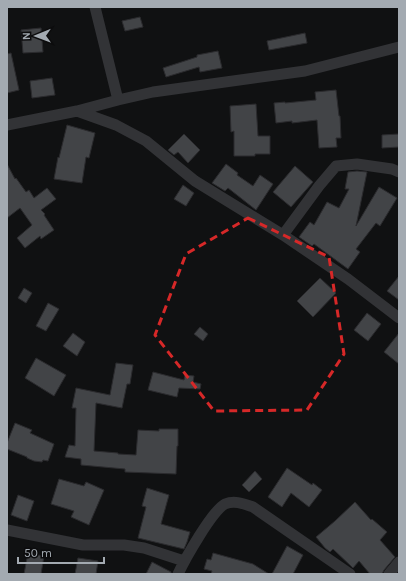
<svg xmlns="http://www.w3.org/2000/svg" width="406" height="581" font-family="Karla,sans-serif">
<rect width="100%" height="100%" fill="#101112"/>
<path fill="#424447" stroke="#2b2b2e" d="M140,17L143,27L125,31L122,21Z
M41,28L43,52L23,53L21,30Z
M305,33L307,43L269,50L267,41Z
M218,51L222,68L200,72L199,67L166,77L163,68L197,57V55Z
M11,53L19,90L7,93V54Z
M52,78L55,95L32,98L30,81Z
M336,90L339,116H340L341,138H336L337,147L319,148L317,120L292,123V121L276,123L274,103L285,102V103L316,100L315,92Z
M256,104L258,136H270V154H255V156H234V131L231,132L230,106Z
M67,125L95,133L89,158L86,157L82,183L54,179L58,157L59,158Z
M184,134L200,150L188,163L178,152L174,155L168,150Z
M399,134V147L382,148V135Z
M7,164L15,179L16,178L26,192L29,190L34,198L47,188L56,199L41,210L45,214L44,215L54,230L41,239L40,236L25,248L17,238L32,225L20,208L7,218Z
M226,164L238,173L237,175L253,186L260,175L273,184L256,210L228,188L225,191L212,183Z
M295,166L313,182L291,207L273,192Z
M357,171L367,172L356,226L379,187L397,198L380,226L376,223L356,249L360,252L348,269L314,244L312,246L299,237L310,222L314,225L327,202L339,208L349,189H345L348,172Z
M183,185L194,193L186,206L174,199Z
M399,276V300L387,291Z
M320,278L336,293L313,317L297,301Z
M24,288L32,293L26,303L18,298Z
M48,303L59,309L46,331L36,326Z
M367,313L381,324L368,341L354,330Z
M200,327L208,334L203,341L194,334Z
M73,333L85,342L77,356L63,346Z
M399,333V364L384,352Z
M36,358L66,375L54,396L25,378Z
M116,363L133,365L130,384H127L122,408L96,403L94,451L118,453V454L136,455L138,430L159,431V429H178V446H177L176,474L125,472V469L81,465V459L65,457L69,445L75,446L76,408H72L76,388L110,395Z
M153,372L184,380L185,375L194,376L193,382L201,384L200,389L179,388L177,397L148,390Z
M15,423L32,430L30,433L54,444L48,461L43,460L42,462L34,461L27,458V457L7,449V443Z
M287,468L312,485L313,483L322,490L309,507L291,493L282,507L268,497Z
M255,471L262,479L249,492L242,485Z
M59,479L84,486L86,482L104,490L89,525L71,517L74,511L51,504Z
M147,488L169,495L161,524L190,532L187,542L184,549L138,538L146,507L142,506Z
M18,495L34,501L27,521L11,515Z
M355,502L371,520L372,519L387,532L380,540L395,557L384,570L382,574H370L359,561L353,568L333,549L330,552L325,548L316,537L335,521Z
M287,546L303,555L293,574H272Z
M28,553L44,556L41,574H24Z
M213,553L253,564L269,574H211L212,571L204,569L207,559L211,560Z
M78,558L98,561L96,574H75Z
M152,562L171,572V574H146Z"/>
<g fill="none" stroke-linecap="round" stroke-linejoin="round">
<path stroke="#323336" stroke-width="11" d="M95,7L118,100
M77,111L116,125L146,141L195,181L283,235L348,279L399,318
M7,125L77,111L118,100L153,92L305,71L399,47
M283,235L319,186L336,166L357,164L392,169L399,172
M7,530L83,545H124L144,548L184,561
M178,574C185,559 212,511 225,504C235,500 244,504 253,507L350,574
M389,574L399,562"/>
</g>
<path fill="none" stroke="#d62828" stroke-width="3" stroke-dasharray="8 5" stroke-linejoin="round" d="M248,218L329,257L344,354L307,410L214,411L155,335L186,254Z"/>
<rect width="406" height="581" fill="none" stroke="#a3aab1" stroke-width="16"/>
<g transform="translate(36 36) rotate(269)" stroke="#0c0c0d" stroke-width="3" paint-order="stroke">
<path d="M0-3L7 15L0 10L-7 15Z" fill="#a3aab1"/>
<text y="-6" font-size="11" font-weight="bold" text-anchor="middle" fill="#a3aab1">N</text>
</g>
<path d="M18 557v6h86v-6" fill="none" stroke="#a3aab1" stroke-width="2"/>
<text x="24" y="557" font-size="12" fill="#a3aab1" stroke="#0c0c0d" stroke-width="3" paint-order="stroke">50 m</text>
</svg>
